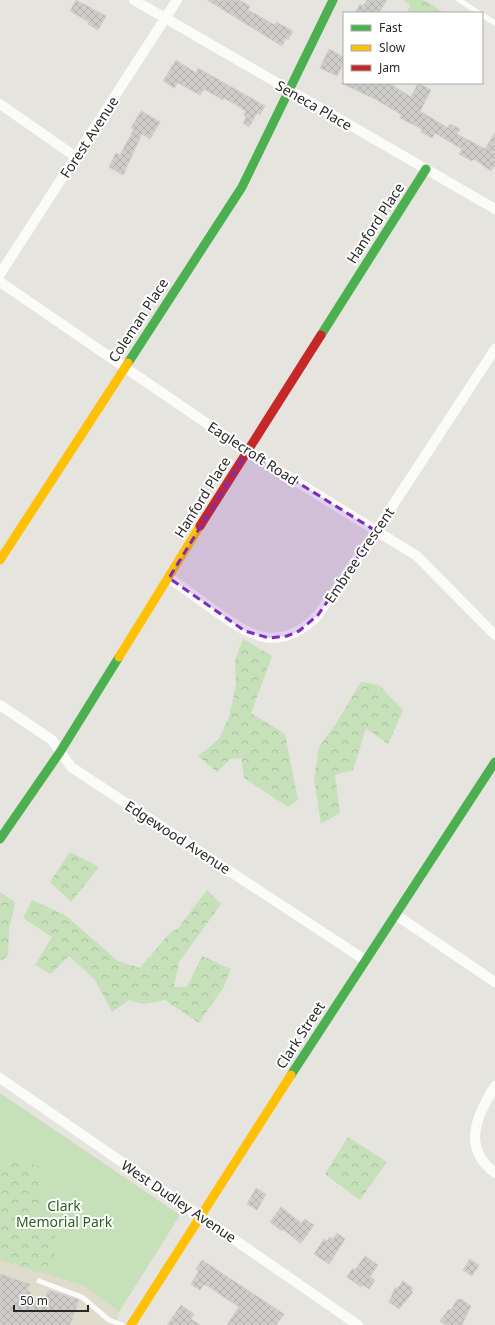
<svg xmlns="http://www.w3.org/2000/svg" width="495" height="1325" font-family="'Noto Sans',sans-serif">
<defs>
<pattern id="forest-crowns" width="20" height="18" patternUnits="userSpaceOnUse"><rect width="20" height="18" fill="#c6e0ba"/><path d="M2 6a3 3 0 1 1 6 0M12 15a3 3 0 1 1 6 0" fill="none" stroke="#aac0a0"/></pattern>
<pattern id="building-cross-hatch" width="8" height="8" patternUnits="userSpaceOnUse"><rect width="8" height="8" fill="#cfcdc9"/><path d="M0 0l8 8M0 8l8-8" fill="none" stroke="#b2b0ad"/></pattern>
</defs>
<rect width="100%" height="100%" fill="#e6e4de"/>
<path fill="#e0dccd" d="M0,1260L85,1286L119,1312L116,1325H0Z"/>
<path fill="#c6e0ba" d="M0,1093L180,1215L119,1312L85,1286L0,1260Z"/>
<path fill="url(#forest-crowns)" d="M403,0H424L445,13H407L410,5Z
M243,639L272,656L251,713L285,734L298,800L288,807L244,778L241,758L230,759L217,772L198,756L219,739L229,717L236,685L235,660Z
M361,682L379,685L403,710L388,744L366,728L353,770L335,775L340,813L321,824L314,779L319,747L335,725Z
M70,852L99,867L71,902L50,882Z
M207,890L221,904L179,962L174,987H187L202,956L231,969L223,988L199,1023L165,1000L143,1004L129,1000L112,1012L95,980L69,956L51,974L35,965L52,937L23,918L32,900L65,915L118,961L140,968L168,935L179,927Z
M0,892L15,902L9,930L8,956L0,961Z
M348,1137L387,1162L360,1200L325,1174Z
M9,1159L40,1166L41,1225L61,1241L51,1264L40,1273L0,1260V1168Z"/>
<path fill="url(#building-cross-hatch)" stroke="#d1cfca" d="M76,0L106,16L98,30L88,24L89,22L70,11Z
M207,0H239L250,6L248,10L275,25L276,22L293,31L288,40L286,38L282,46Z
M367,0H387L379,13H355L360,4L363,6Z
M329,49L344,57V62L337,76L320,68Z
M176,60L196,73L198,68L265,106L260,115L257,113L249,127L243,123L246,117L244,115L246,111L224,98L223,100L204,89L200,95L178,83L174,88L163,81Z
M341,83H389L411,97L418,83L431,90L420,111L448,128L450,124L460,129L457,134L485,149L495,133V165L491,171L474,159L472,161L459,154L462,149L435,133L432,138L421,132L422,129L400,118L402,115L375,99Z
M141,111L160,122L150,139L142,134L123,175L109,167L116,153L120,155L134,129L131,128Z
M256,1188L266,1194L257,1210L247,1204Z
M281,1207L301,1223L305,1219L314,1225L302,1242L300,1243L283,1229L282,1231L270,1222Z
M337,1233L345,1239L329,1264L314,1254L324,1239L327,1241L330,1237L333,1239Z
M365,1256L378,1265L370,1277L375,1280L369,1289L363,1285L361,1287L347,1277L353,1268L355,1270Z
M470,1259L479,1265L472,1276L463,1270Z
M202,1260L284,1314L276,1325H227L239,1307L206,1285H203L200,1290L191,1284L199,1271L196,1269Z
M0,1274L30,1284L27,1291L31,1292L29,1300L43,1305L48,1290L79,1300L70,1325H0Z
M403,1281L413,1288L411,1291L413,1292L399,1309L389,1302L395,1288H398Z
M461,1299L471,1306L462,1325H446L440,1321L449,1309L451,1310L457,1300Z
M181,1305L194,1314L191,1319L200,1325H167Z"/>
<g fill="none" stroke-linecap="round" stroke-linejoin="round">
<path stroke="#fbfbfa" stroke-width="5" d="M459,0L479,13
M482,15L495,23
M39,1281L82,1297L109,1320L122,1325"/>
<path stroke="#fbfbfa" stroke-width="10" d="M134,0L495,209
M0,104L76,157
M0,274L177,0
M0,282L247,451L417,556L495,635
M169,578C184,588 199,599 214,610C251,637 280,654 318,615L376,531L495,349
M0,705L52,740L71,767L365,960
M396,915L495,982
M0,1078L358,1325
M495,1086C477,1115 461,1147 495,1173"/>
<path stroke="#4caf50" stroke-width="9" d="M321,335L426,169
M128,363L242,187L333,0
M0,839L60,752L119,657
M291,1075L495,762"/>
<path stroke="#ffc107" stroke-width="9" d="M0,560L128,363
M119,657L200,526
M131,1325L291,1075"/>
<path stroke="#c62828" stroke-width="9" d="M200,526L321,335"/>
</g>
<path fill="#7b2cbf" fill-opacity="0.2" stroke="#7b2cbf" stroke-width="3" stroke-dasharray="8 5" stroke-linejoin="round" d="M247,451L376,531L318,615L299,631L287,636L269,638L245,631L169,578Z"/>
<g text-anchor="middle" dominant-baseline="central" stroke-width="4" stroke-linejoin="round" paint-order="stroke">
<g font-size="14" fill="#282828" stroke="#fff">
<text transform="translate(314 105) rotate(30)">Seneca Place</text>
<text transform="translate(89 137) rotate(-57)">Forest Avenue</text>
<text transform="translate(375 223) rotate(-57)">Hanford Place</text>
<text transform="translate(138 320) rotate(-57)">Coleman Place</text>
<text transform="translate(253 453) rotate(33)">Eaglecroft Road</text>
<text transform="translate(202 497) rotate(-58)">Hanford Place</text>
<text transform="translate(359 555) rotate(-56)">Embree Crescent</text>
<text transform="translate(178 837) rotate(33)">Edgewood Avenue</text>
<text transform="translate(300 1035) rotate(-57)">Clark Street</text>
<text transform="translate(179 1201) rotate(34)">West Dudley Avenue</text>
</g>
<g font-size="14" fill="#275e20" stroke="#fff">
<text x="64" y="1205">Clark<tspan x="64" dy="16">Memorial Park</tspan></text>
</g>
</g>
<rect x="343" y="12" width="140" height="72" fill="#ffffff" stroke="#a9a9a9"/>
<rect x="351" y="25" width="20" height="6" fill="#4caf50" stroke="#a9a9a9"/>
<text x="379" y="32" font-size="12" fill="#282828">Fast</text>
<rect x="351" y="45" width="20" height="6" fill="#ffc107" stroke="#a9a9a9"/>
<text x="379" y="52" font-size="12" fill="#282828">Slow</text>
<rect x="351" y="65" width="20" height="6" fill="#c62828" stroke="#a9a9a9"/>
<text x="379" y="72" font-size="12" fill="#282828">Jam</text>
<path d="M14 1305v6h74v-6" fill="none" stroke="#282828" stroke-width="2"/>
<text x="20" y="1305" font-size="12" fill="#282828" stroke="#ffffff" stroke-width="3" paint-order="stroke">50 m</text>
</svg>
